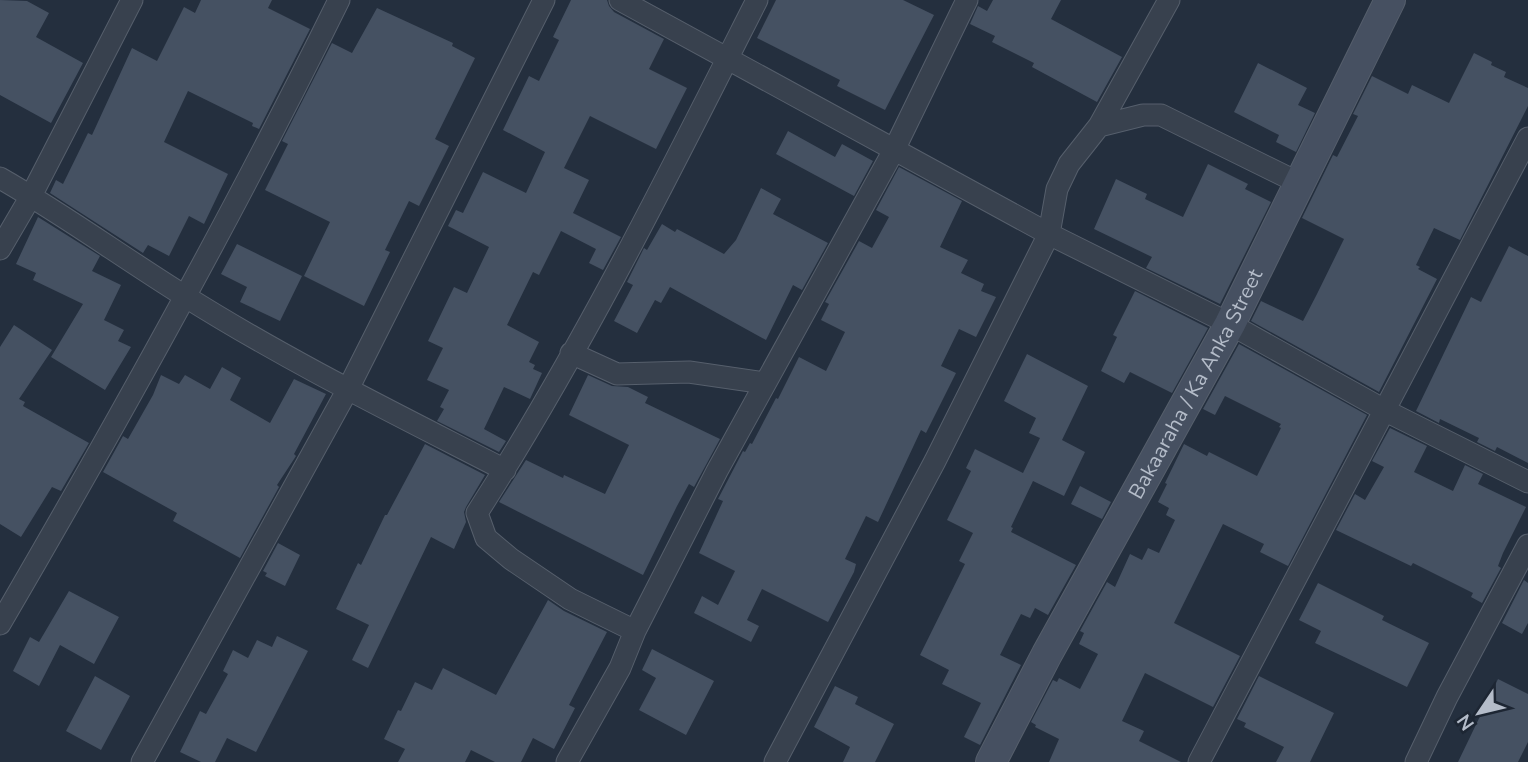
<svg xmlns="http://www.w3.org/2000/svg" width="1528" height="762" font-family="'Nunito Sans',sans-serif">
<rect width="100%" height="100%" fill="#242f3e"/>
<path fill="#455162" d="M0,0L27,1L49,13L36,37L83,63L51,123L0,95Z
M201,0H272L268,8L310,29L259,129L252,126L253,123L188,91L164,142L228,174L204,224L189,216L169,256L148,245L143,253L50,193L56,180L63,184L88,133L92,135L132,48L157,61L184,7L195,13Z
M571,0H607L609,6L614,12L664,39L649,69L687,88L656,149L590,116L564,168L589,180L573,213L621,237L603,270L589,263L596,249L561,231L539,275L533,272L507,325L539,342L529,362L535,365L533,369L542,373L530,399L504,387L484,429L506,441L499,452L437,421L444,409L440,407L449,390L427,380L443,348L428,341L454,287L467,293L489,247L448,226L456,210L463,213L483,172L526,193L545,152L503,130L529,76L539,81L559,40L553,37Z
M776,0H903L934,15L885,110L837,86L840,80L757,38Z
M993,0H1061L1051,19L1122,57L1097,102L1032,67L1034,63L992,42L995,36L970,24L978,6L987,11Z
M377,8L453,43L452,46L475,58L435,139L449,146L419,206L409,201L385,250L390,252L364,306L304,276L330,222L265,190L288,144L282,141L332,43L352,53Z
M1474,53L1492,62L1491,65L1506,72L1504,77L1528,88V106L1460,240L1434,228L1416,265L1420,267L1418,269L1437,279L1379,392L1251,321L1261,301L1303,321L1317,294L1344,239L1302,218L1333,155L1337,157L1358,116L1353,114L1372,76L1408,94L1412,85L1449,103Z
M1258,63L1307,88L1298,105L1315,113L1296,152L1276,142L1279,135L1234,112Z
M788,131L835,157L842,144L873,161L854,196L776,154Z
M1208,164L1248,184L1245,189L1271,202L1220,304L1146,268L1152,257L1094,229L1116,179L1147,194L1145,199L1183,217Z
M899,167L962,201L940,247L968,260L961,273L984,284L981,291L996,297L976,337L959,329L941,366L956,373L926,433L921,430L878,522L866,516L845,559L856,564L854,572L828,622L762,589L747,620L759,626L751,642L694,613L702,596L718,605L735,571L699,553L723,501L718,499L743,451L745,452L750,443L752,444L776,398L778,399L799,357L826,371L845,332L821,320L829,304L825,302L859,241L872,248L889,217L876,210Z
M761,188L781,199L773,214L828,243L802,290L793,285L766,340L670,287L661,303L655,300L637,333L614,321L633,285L627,282L644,248L647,250L662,224L675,232L677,229L724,254L736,240Z
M38,217L100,256L92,271L121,285L104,320L124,330L118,341L131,347L105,390L51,357L83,304L33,280L36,273L16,264Z
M237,244L302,276L280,321L240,302L247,287L221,274Z
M1509,246L1528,256V463L1497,447L1495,451L1477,442L1479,438L1440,419L1439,423L1416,411L1471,297L1481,302Z
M1135,291L1208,328L1172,393L1130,372L1124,383L1101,371L1117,337L1113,335Z
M14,325L52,350L19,399L25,402L23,406L89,443L61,491L52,487L21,537L0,524V347Z
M1239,344L1367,415L1288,566L1260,552L1264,544L1223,524L1174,623L1240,656L1213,707L1145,673L1122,721L1144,731L1139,741L1181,762H1049L1059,739L1035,727L1036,725L1031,722L1053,680L1057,682L1059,678L1080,689L1098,654L1079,644L1084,633L1080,631L1107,582L1115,587L1130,554L1142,560L1148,548L1159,553L1175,520L1166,515L1169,508L1158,502L1167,484L1165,483L1184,444L1207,456L1209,452L1257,476L1281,428L1279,427L1281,424L1225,396L1215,415L1203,409Z
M1027,354L1088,386L1062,440L1085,452L1064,496L1033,481L1011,527L1013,528L1011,532L1076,565L1048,615L1035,608L1030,618L1021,614L1000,655L1021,665L980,745L964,737L981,703L942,684L949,670L920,655L965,564L959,561L973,533L947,520L971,471L966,468L975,449L1023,473L1040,438L1029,433L1036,418L1004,401Z
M222,367L241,378L230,400L270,423L294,379L326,394L294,454L296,456L277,485L279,487L240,558L173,521L177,513L103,472L123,436L128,439L153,395L161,375L179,384L185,375L210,389Z
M588,375L612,386L628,387L648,397L645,403L720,439L694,487L689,484L677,506L643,575L499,502L526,460L563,478L564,475L605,494L629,445L569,415Z
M1390,428L1427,446L1414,472L1453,491L1465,465L1483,474L1478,484L1526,507L1503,553L1498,566L1501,568L1482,603L1471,597L1473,593L1413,563L1411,566L1336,530L1355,494L1365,500L1384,467L1372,461Z
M425,444L485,475L466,507L464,512L466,522L454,549L431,537L368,668L352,660L369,625L336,609L358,563L361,565L385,515H387Z
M1080,486L1111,502L1102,519L1071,504Z
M278,543L300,555L285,586L265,576L267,573L263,571Z
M1524,580L1528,583V623L1522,634L1502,623Z
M1318,583L1384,616L1382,620L1429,643L1407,687L1315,643L1321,631L1299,620Z
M69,591L119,617L94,664L60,645L39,686L13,671L30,637L39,642Z
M548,600L564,611L607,632L569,705L575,708L554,749L533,738L521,762H495L471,750L465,762H398L405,749L384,739L398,710L401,711L415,682L432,690L443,668L496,695Z
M277,636L308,651L256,752L227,738L215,762H201L180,752L200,711L206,714L228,674L223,671L233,650L248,658L257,640L272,647Z
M652,649L714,681L686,735L639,710L656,678L642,670Z
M95,676L130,696L101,750L66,731Z
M1259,676L1334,713L1310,762H1276L1284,747L1244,727L1246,723L1237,719Z
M1498,679L1528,694V742L1518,762H1458Z
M835,686L858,697L855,704L894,724L875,762H843L850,747L814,727Z"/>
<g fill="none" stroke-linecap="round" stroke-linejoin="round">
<g stroke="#565f6c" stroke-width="23">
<path id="street" d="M620,0L1049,234L1230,324L1386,411L1528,482
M1099,126L1143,115H1161L1299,183
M0,178C63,214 122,257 183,295C286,360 396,414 505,470
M0,249L31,196L132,0
M571,353L617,374L689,372L765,383
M0,624C119,420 235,212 339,0
M635,631L570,599L511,559L486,538L477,513C582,349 669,174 757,0
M142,762L348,389L544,0
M567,762L620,668L635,631L717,471L894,150L967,0
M775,762L935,461L1049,234L1057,189L1069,164L1099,126L1169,0
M1199,762L1528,138
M1416,762L1447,697L1528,545"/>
</g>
<g stroke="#565f6c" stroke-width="32">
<g id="secondary">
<path id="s1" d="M991,762L1047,654L1230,324L1390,0"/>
</g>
</g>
<use href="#street" stroke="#38414e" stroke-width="21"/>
<use href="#secondary" stroke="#465061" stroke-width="30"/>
</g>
<g text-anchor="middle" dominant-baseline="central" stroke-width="5" stroke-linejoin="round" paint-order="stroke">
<g font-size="21" fill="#b4bcc9" stroke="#1d2633">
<text stroke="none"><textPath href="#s1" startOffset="430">Bakaaraha / Ka Anka Street</textPath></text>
</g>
</g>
<g transform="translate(1479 713) rotate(235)" stroke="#1d2633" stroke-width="5" paint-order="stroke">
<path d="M0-5L12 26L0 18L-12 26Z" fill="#b4bcc9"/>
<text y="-10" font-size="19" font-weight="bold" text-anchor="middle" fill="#b4bcc9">N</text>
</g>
</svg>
